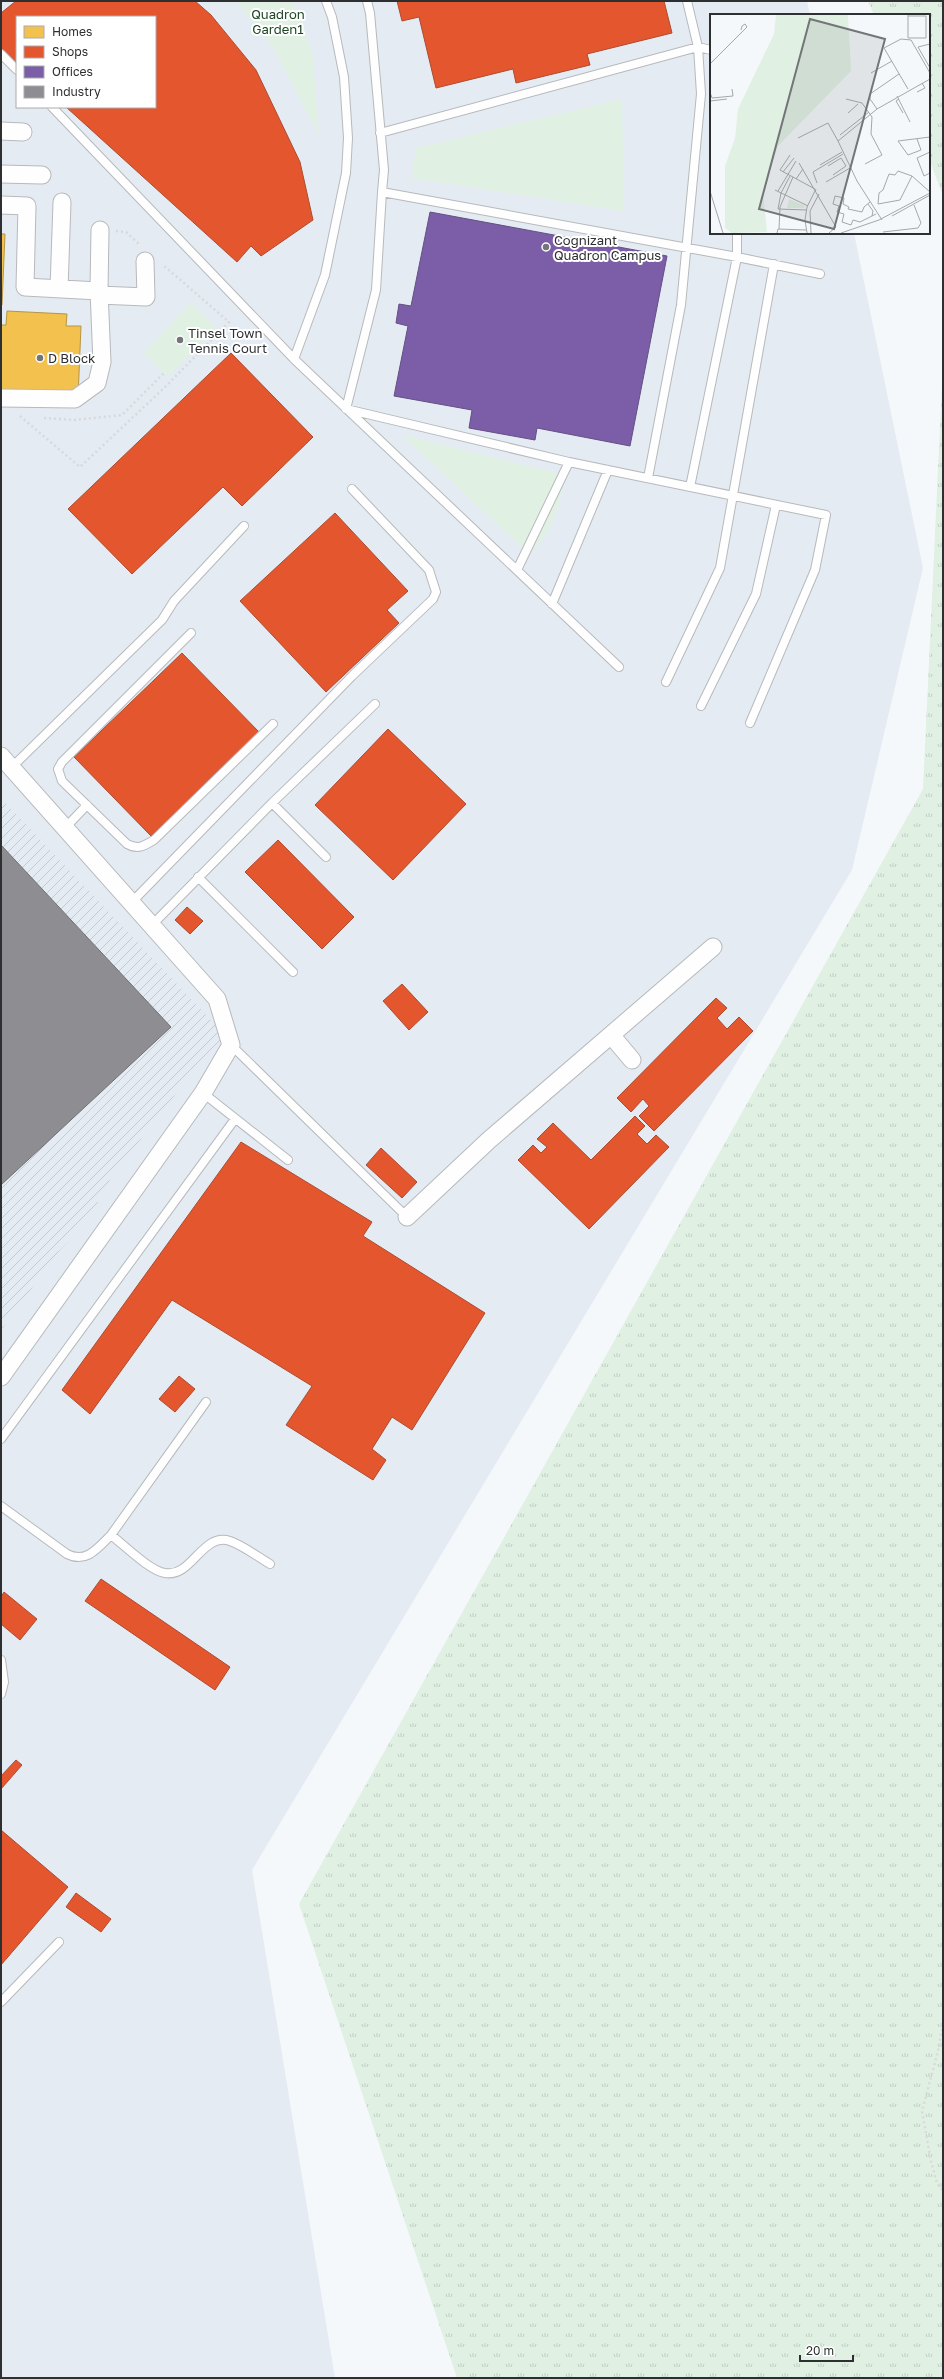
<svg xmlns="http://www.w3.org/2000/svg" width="944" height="2379" font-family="'Golos Text',sans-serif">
<defs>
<pattern id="industrial-furrows" width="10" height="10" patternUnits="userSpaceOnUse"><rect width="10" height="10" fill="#e4ebf3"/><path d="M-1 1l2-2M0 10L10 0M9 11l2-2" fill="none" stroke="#c4cad1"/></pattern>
<pattern id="grass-tufts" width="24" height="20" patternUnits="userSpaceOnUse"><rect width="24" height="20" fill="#e0f0e3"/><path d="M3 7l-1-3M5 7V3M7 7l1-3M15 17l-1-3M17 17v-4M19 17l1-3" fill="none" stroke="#c0cec3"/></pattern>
</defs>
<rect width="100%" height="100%" fill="#f5f8fb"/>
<path fill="#e4ebf3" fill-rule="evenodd" d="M1,1H807L810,15H711V233H854L923,568L852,870L252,1870L335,2378H1ZM17,17H155V107H17Z"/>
<path fill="url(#industrial-furrows)" d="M1,798L227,1037L184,1083L111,1178L88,1220L60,1250L1,1330Z"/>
<path fill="url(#grass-tufts)" d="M868,1H943V196L929,159V15H874Z
M943,363V2378H457L299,1904L923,789Z"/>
<path fill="#e0f0e3" d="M236,1H293L313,57L319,135L274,49Z
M622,99L624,211L412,178L416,148Z
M191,303L217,328L168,377L143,353Z
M402,435L565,475C561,505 551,533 530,555Z"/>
<path fill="#f2c14e" stroke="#b79545" d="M1,234H5L2,305H1Z
M7,311L67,314L66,326H81L78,398L1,390V325H6Z"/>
<path fill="#e4572e" stroke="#ad4b2f" d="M16,1H195L211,15L256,70L300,162L313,220L261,256L251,246L237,262L66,107H155V17H17V63L1,48V13Z
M397,1H664L672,33L587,54L590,65L516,83L513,69L436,88L419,17L402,21Z
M231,353L313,437L242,506L223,487L132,574L68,509Z
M335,513L408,591L387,610L399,623L326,692L240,601Z
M182,653L259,732L151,836L74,757Z
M388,729L466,804L393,880L315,805Z
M278,840L354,917L322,949L245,872Z
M187,907L203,921L190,934L175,920Z
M402,984L428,1012L409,1030L383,1001Z
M716,998L727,1008L717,1018L727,1029L739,1017L753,1031L654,1131L639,1116L649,1106L643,1099L631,1112L617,1098Z
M635,1116L645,1126L637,1134L647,1144L656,1135L669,1147L589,1229L518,1160L533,1145L541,1153L547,1147L537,1139L553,1123L591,1160Z
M241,1142L372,1222L363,1236L485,1313L412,1430L392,1417L372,1449L386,1460L373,1480L286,1425L312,1386L172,1300L90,1414L62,1390Z
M381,1148L417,1182L402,1198L366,1165Z
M179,1376L195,1389L175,1412L159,1399Z
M101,1579L230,1667L215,1690L85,1601Z
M4,1592L37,1619L20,1640L1,1624V1597Z
M16,1760L22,1765L1,1789V1776Z
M1,1830L68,1887L1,1965Z
M76,1893L111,1919L101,1932L66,1907Z"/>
<path fill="#7b5ea7" stroke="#645084" d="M430,212L667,256L630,446L537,428L535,440L469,428L472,410L394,396L408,326L396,323L399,304L411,306Z"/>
<path fill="#8d8d92" stroke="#707175" d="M1,845L171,1027L1,1185Z"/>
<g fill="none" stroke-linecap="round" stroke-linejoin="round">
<g stroke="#b7b9bc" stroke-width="10">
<path id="lane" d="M1,54L17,70
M52,107L294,359L619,667
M380,133L698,47L711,50
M382,192L737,257L820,274
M294,359L325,275L346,173L348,138L344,77L332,17L326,1
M346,409L569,462L826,515L815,570L750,723
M346,409L376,290L382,192L384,170L370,13L367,1
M648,478L681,305L701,94L698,47L687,1
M690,487L737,257V233
M517,570L569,462
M552,604L608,470
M191,633L62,762L58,769L62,781L127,844C138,850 144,846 154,840L273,724
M666,682L720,568L774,264
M701,706L756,594L776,505
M11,768L162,620L174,601L244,526
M272,803L326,857
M65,828L87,805
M198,877L293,972
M132,902L352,676L433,599L436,592L429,570L352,489
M152,925L272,803L375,704
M231,1045L407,1217
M203,1093L288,1160
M1,1439L235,1119
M1,1506L67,1554C86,1564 98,1548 111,1535L206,1402
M111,1535C124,1545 150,1571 165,1573C192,1578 202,1532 230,1541C244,1546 258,1557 270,1564
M1,1660L4,1682L1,1694
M1,2002L59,1942"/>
</g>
<g stroke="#b7b9bc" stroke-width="19">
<path id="street" d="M1,131L23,132
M1,174L42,175
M1,205L27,206L25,287L99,291L102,362L97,383L75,399L1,398
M59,289L62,202
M99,291L100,230
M99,295L146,297L145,261
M1,756L217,999L231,1045L203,1093L1,1377
M611,1035L632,1060
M407,1217L489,1140L713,947"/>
</g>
<path stroke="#d9d9db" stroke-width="2.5" stroke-dasharray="2 3" stroke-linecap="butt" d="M116,231L126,232L140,245
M20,416L80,467L163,389L229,322L162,264
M44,418L74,420L122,415L164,373
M943,2024L938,2051L922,2111L931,2161L937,2183L943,2191"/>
<use href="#lane" stroke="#fefefe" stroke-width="8"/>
<use href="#street" stroke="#fefefe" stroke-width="17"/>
</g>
<g fill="#737578" stroke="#fff" stroke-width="1.5">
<circle cx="546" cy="247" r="4"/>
<circle cx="180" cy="340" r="4"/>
<circle cx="40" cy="358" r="4"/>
</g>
<g text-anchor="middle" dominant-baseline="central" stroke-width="4" stroke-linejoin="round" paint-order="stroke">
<g font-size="13" fill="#1d4622" stroke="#fff">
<text x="278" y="14">Quadron<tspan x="278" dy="15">Garden1</tspan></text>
</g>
<g font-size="13" fill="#2d2f31" stroke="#fff" text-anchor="start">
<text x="554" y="240">Cognizant<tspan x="554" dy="15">Quadron Campus</tspan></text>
<text x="188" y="333">Tinsel Town<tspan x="188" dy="15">Tennis Court</tspan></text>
<text x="48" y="358">D Block</text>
</g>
</g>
<g transform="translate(710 14)">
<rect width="220" height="220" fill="#f5f8fb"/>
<path d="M66,1H138L141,57L68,132L53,178L57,218L22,219L15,214V152L25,124L28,95L64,20Z" fill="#e0f0e3"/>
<path d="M79,185L95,192L94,194H77Z" fill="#e0f0e3"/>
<path fill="none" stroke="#a5a8aa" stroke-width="1" d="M198,1V24H216V2H198M220,30L208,33L220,54M0,50L37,13L35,10L32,12L31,16M161,59L182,47M198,75L174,34L191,25L201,26L220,59M0,78L2,84L23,82L22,75M207,78L215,74L212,69M187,82L200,108M136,85L152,89L162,103L161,120L172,141L155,150M189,85L186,87L193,99M0,87L17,85M167,95L160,85V80L189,60M138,99L148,90M130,121L159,98M88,124L118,109L128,127M207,125L211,136L198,141L188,127L220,123M220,138L207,144L214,162L220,159M80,141L70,156L105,175M89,149L126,213L119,219M110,151L132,138M118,152L131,144L136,152L123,161M73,158L84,144M80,162L71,179L68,195L97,196M202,162L190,186L168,190L169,179L173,176L179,160L185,161L188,157L202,162L220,178M86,165L93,155M116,168L140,154M107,169L103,158L133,140M65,176L98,192M0,177L13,219M68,177L86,147M160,188L154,193L152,198L138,195L139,193L133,190L134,184L125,182L123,190L129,192L127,198L134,200L132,208L141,211L143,206L150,208L166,200M158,190L163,197L162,202M182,202L220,181M172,206L147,167L128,127L167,95L220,65M69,215L70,193L83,163M173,218L208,214L211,209L204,191M67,219L68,215L96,216M97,219L95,206L97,193L106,175M101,219L100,197L109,180M131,219L169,206L220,179"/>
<path fill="#737578" fill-opacity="0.15" stroke="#737578" stroke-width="2" d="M100,5L175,25L124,215L49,195Z"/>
<rect width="220" height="220" fill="none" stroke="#2d2f31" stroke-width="2"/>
</g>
<rect width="944" height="2379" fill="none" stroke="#2d2f31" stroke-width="4"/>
<rect x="16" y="16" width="140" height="92" fill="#ffffff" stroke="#abacad"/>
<rect x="24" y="26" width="20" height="12" fill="#f2c14e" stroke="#abacad"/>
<text x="52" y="36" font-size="12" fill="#2d2f31">Homes</text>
<rect x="24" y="46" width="20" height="12" fill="#e4572e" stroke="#abacad"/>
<text x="52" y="56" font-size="12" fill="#2d2f31">Shops</text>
<rect x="24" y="66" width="20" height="12" fill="#7b5ea7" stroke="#abacad"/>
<text x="52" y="76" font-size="12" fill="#2d2f31">Offices</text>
<rect x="24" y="86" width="20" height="12" fill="#8d8d92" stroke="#abacad"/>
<text x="52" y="96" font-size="12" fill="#2d2f31">Industry</text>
<path d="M800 2355v6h53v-6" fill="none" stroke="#2d2f31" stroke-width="2"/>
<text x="806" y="2355" font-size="12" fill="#2d2f31" stroke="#ffffff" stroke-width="3" paint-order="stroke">20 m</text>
</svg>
